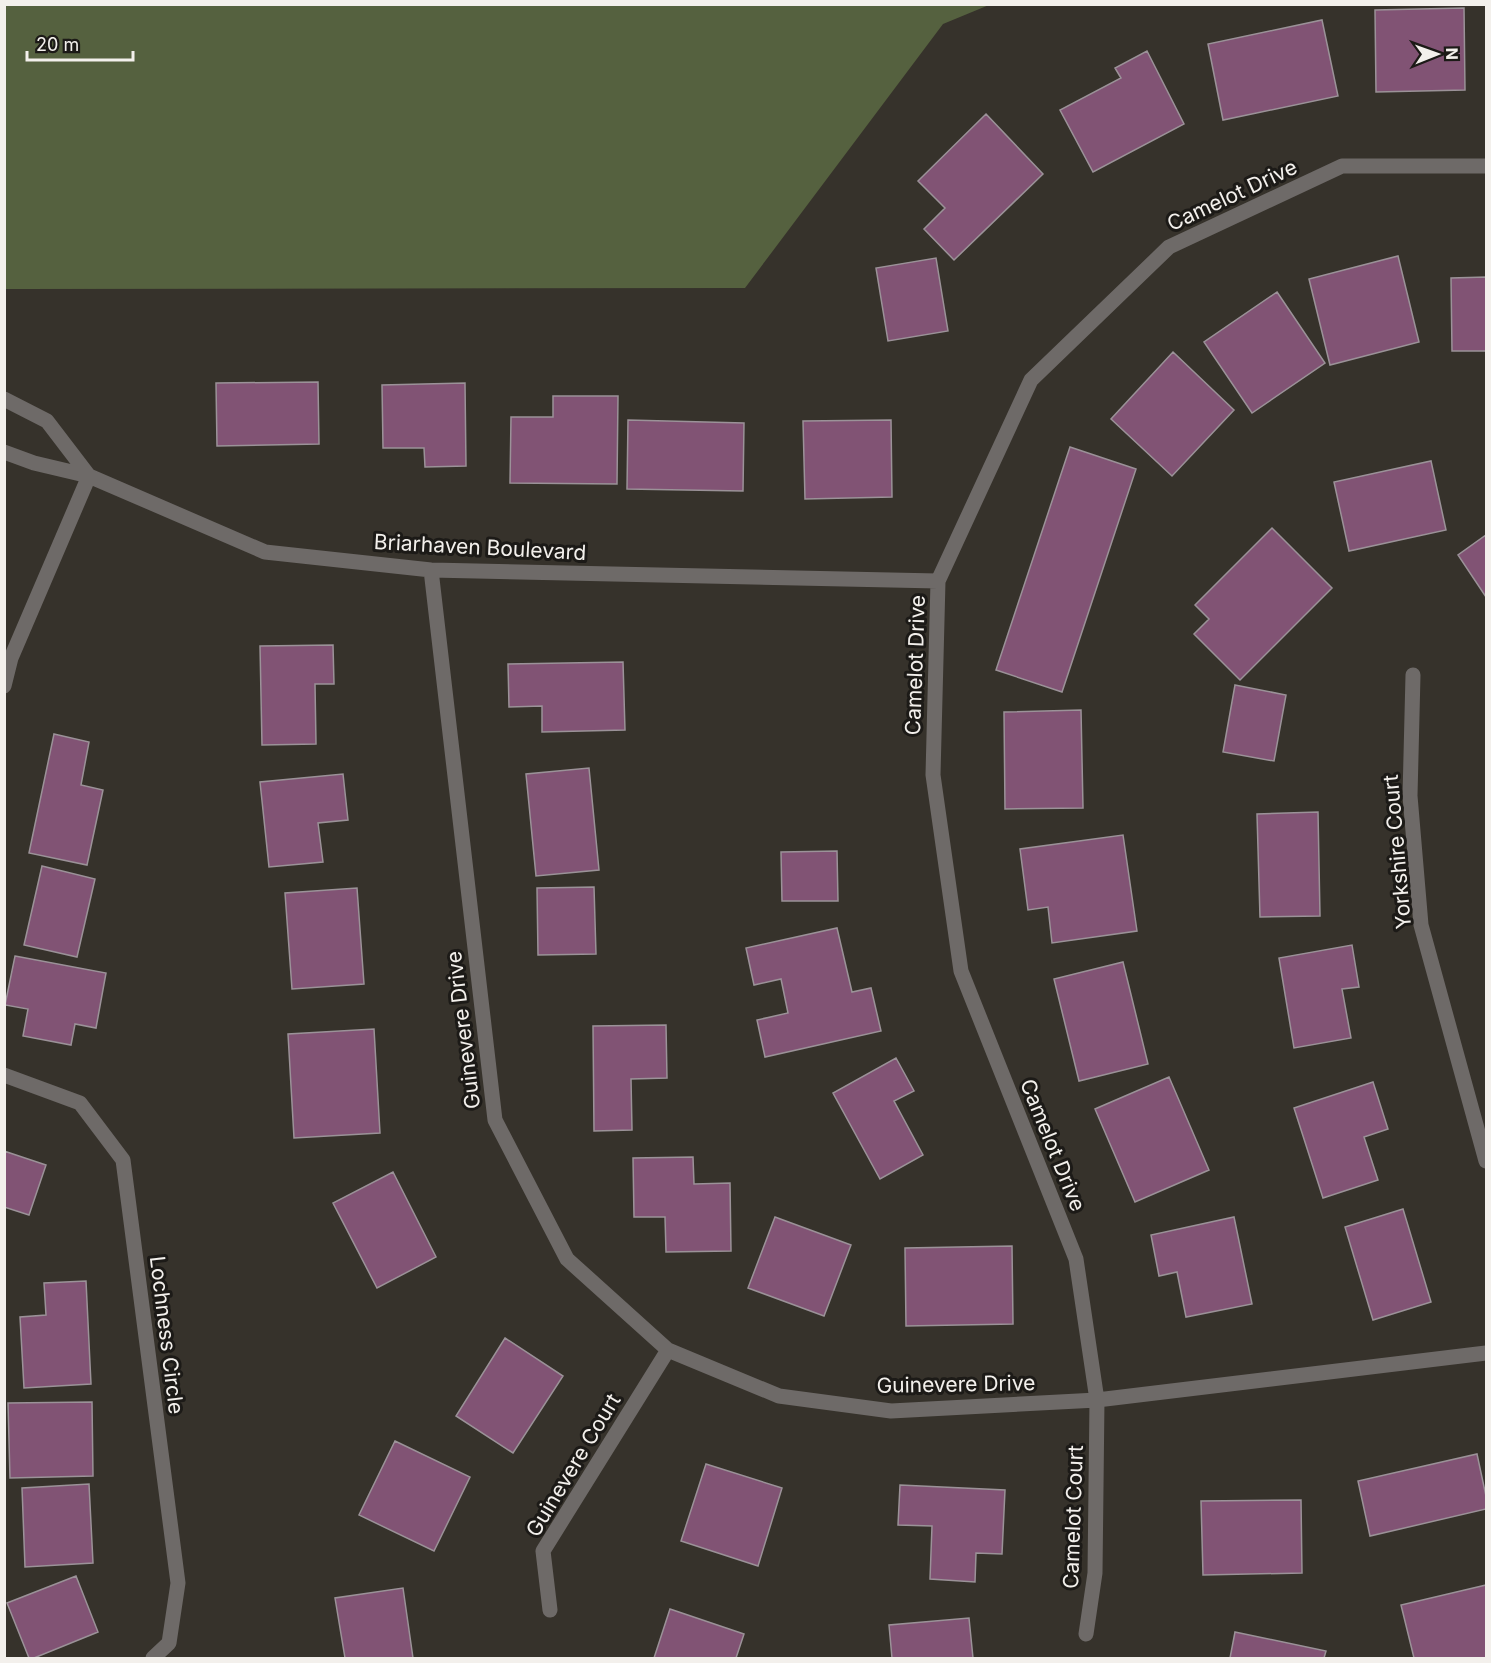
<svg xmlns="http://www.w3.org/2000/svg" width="1491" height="1663" font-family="Inter,sans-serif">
<rect width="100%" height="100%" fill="#36322b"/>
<path fill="#55613f" d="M4,5L5,4L989,5L943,24L745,288L5,289Z"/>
<path fill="#815374" stroke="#9b9298" stroke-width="1.5" d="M1464,8L1465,90L1376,92L1375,10Z
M1322,20L1338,96L1223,120L1208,44Z
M1147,51L1184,124L1093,172L1060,110L1121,78L1115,68Z
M986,114L1043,174L954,260L924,229L945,208L918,181Z
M1398,256L1419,342L1330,365L1309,279Z
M936,258L948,331L888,341L876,268Z
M1486,277V351H1452L1451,278Z
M1277,292L1325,363L1252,413L1204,342Z
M1173,352L1234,410L1172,476L1111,419Z
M318,382L319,444L217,446L216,383Z
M465,383L466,466L425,467L424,448H383L382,385Z
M553,396H618L617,484L510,483L511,417H553Z
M628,420L744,423L743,491L627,489Z
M891,420L892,497L805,499L803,421Z
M1070,447L1136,469L1062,692L996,670Z
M1431,461L1446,530L1349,551L1334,482Z
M1272,528L1332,588L1240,680L1194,634L1209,619L1195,605Z
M1486,535V597L1458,555Z
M333,645L334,684H315L316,744L262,745L260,646Z
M623,662L625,730L542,732V706L509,707L508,664Z
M1235,685L1286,695L1274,761L1223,752Z
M1081,710L1083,808L1005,809L1004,712Z
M54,734L89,742L81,785L103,790L87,865L29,853Z
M589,768L599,870L536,876L526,774Z
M343,774L348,820L318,823L323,862L269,867L260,782Z
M1318,812L1320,916L1260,917L1257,814Z
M1123,835L1137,931L1052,943L1048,907L1028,910L1020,849Z
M837,851L838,901H782L781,852Z
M42,866L95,879L77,957L24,945Z
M594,887L596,954L538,955L537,888Z
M357,888L364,984L292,989L285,893Z
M837,928L852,992L871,988L881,1031L765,1057L757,1020L788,1013L781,979L754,985L746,948Z
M1352,945L1359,987L1342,989L1351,1038L1294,1048L1279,958Z
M15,956L106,973L96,1028L75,1024L71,1045L23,1036L28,1009L5,1005Z
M1123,962L1148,1064L1079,1081L1054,979Z
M666,1025L667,1078L631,1079L632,1130L594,1131L593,1026Z
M374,1029L380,1133L294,1138L288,1034Z
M896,1058L914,1091L894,1101L923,1155L880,1179L833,1093Z
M1169,1077L1209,1170L1135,1202L1095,1109Z
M1373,1082L1388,1129L1364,1137L1378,1180L1323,1198L1294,1108Z
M4,1151L46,1165L29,1215L4,1207Z
M693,1157L694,1184L730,1183L731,1251L666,1252L665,1217H634L633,1158Z
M393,1172L436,1257L377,1288L333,1203Z
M1403,1209L1431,1302L1373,1320L1345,1227Z
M775,1217L851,1245L824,1316L748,1288Z
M1234,1217L1252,1304L1186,1317L1177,1272L1159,1276L1151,1235Z
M1012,1246L1013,1324L906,1326L905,1248Z
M86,1281L91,1384L24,1388L20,1317L46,1315L44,1283Z
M505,1338L563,1376L513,1453L456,1416Z
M92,1402L93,1476L10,1478L8,1403Z
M395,1441L470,1477L434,1551L359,1515Z
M1477,1454L1486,1496V1509L1370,1536L1358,1481Z
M706,1464L782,1488L758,1566L681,1541Z
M89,1484L93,1563L25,1567L22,1488Z
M900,1485L1005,1490L1002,1554L976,1553L975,1582L930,1579L932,1526L898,1525Z
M1301,1500L1302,1573L1203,1575L1201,1501Z
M76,1576L98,1632L34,1658H29L7,1603Z
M1486,1585V1658H1414L1401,1605Z
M403,1588L413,1658H345L335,1598Z
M670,1609L744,1634L736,1658H654Z
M969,1618L973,1658H892L889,1625Z
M1235,1632L1326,1651L1324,1658H1230Z"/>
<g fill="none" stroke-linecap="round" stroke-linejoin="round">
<path stroke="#6e6a68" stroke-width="15" d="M4,399L47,421L89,476
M4,452L34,463L89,476L265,552L431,570L938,581
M431,570L495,1120L567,1259L668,1350L779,1396L891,1411L1097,1400L1486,1353
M1413,675L1410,796L1421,925L1486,1161
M4,686L11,658L89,476
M4,1075L80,1103L123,1160L178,1583L169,1643L153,1658
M550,1610L543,1551L668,1350
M1086,1634L1095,1573L1097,1400L1076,1259L961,971L933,775L938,581L1031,380L1169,247L1342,166H1486"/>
</g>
<g text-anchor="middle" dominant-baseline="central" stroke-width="6" stroke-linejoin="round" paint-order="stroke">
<g font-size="21" fill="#f3f0ec" stroke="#1c1a17">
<text transform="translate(1232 195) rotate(-25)">Camelot Drive</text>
<text transform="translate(480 547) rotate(3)">Briarhaven Boulevard</text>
<text transform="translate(915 665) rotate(-88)">Camelot Drive</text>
<text transform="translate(1397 852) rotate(-95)">Yorkshire Court</text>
<text transform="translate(463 1030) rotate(-97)">Guinevere Drive</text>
<text transform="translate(1053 1145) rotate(68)">Camelot Drive</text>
<text transform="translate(167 1335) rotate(83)">Lochness Circle</text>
<text transform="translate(956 1384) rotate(-1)">Guinevere Drive</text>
<text transform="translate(573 1465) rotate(-59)">Guinevere Court</text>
<text transform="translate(1073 1517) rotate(-88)">Camelot Court</text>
</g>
</g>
<rect width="1491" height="1663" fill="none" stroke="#f3f0ec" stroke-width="12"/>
<g transform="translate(1437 54) rotate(89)" stroke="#1c1a17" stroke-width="4.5" paint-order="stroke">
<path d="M0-4.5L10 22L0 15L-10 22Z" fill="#f3f0ec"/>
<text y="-9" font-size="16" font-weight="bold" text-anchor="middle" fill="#f3f0ec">N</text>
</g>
<path d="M27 51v9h106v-9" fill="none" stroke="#f3f0ec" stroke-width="3"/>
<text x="36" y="51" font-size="18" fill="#f3f0ec" stroke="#1c1a17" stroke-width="4.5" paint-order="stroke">20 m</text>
</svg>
